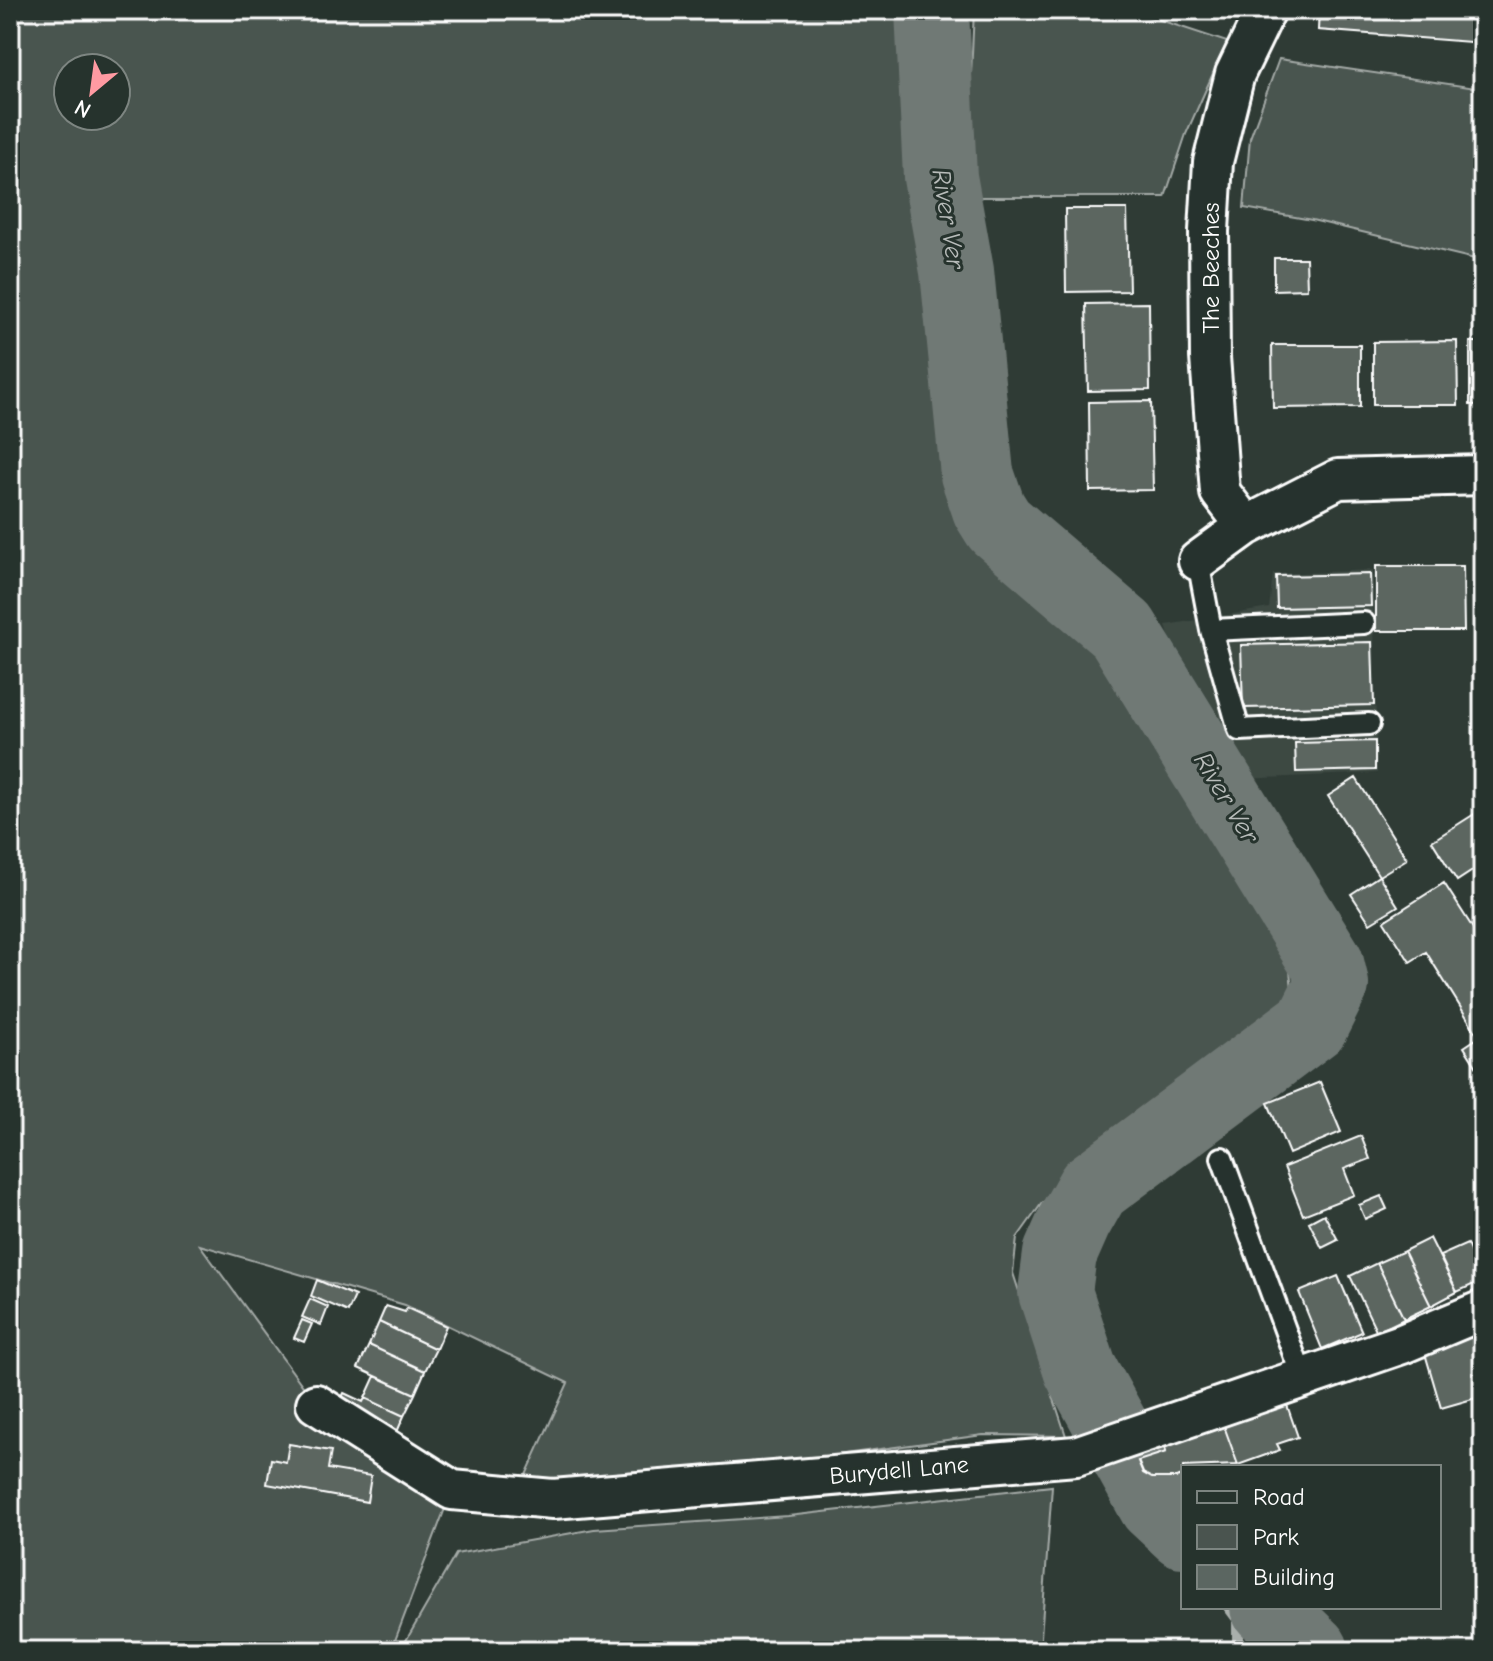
<svg xmlns="http://www.w3.org/2000/svg" width="1493" height="1661" font-family="'Comic Neue',sans-serif">
<rect width="100%" height="100%" fill="#2f3b35"/>
<filter id="ink" filterUnits="userSpaceOnUse"><feTurbulence type="fractalNoise" baseFrequency=".0125" numOctaves="2"/><feDisplacementMap in="SourceGraphic" scale="16" xChannelSelector="R" yChannelSelector="G"/><feConvolveMatrix kernelMatrix="1 2 1 2 8 2 1 2 1" color-interpolation-filters="sRGB"/></filter>
<g filter="url(#ink)">
<path fill="#3c4842" d="M1373,570L1377,773L1242,779L1224,760L1180,679L1166,625L1269,608L1273,574Z"/>
<path fill="#4a544f" stroke="#a4aaa7" stroke-width="2" fill-rule="evenodd" d="M10,10H916L910,123L964,507L984,533L1082,618L1168,727L1287,944L1292,989L1275,1029L1042,1203L1017,1238L1013,1273L1066,1436L983,1435L743,1468L521,1486L568,1383L405,1305L200,1245L316,1404L452,1490L391,1651H10ZM68,68H116V116H68Z
M974,10H1116L1157,19L1227,42L1186,134L1165,197H971L970,97Z
M1279,59L1483,89V261L1312,220L1244,208L1250,138Z
M1052,1486L1040,1651H400L456,1554L594,1529L788,1516Z"/>
<g fill="none" stroke-linecap="round" stroke-linejoin="round">
<path stroke="#a9afac" stroke-width="12" d="M1155,1505L1183,1543
M1229,1607L1238,1619V1651"/>
<path stroke="#707975" stroke-width="74" d="M932,10L940,177L957,271L977,474L989,509L999,525L1122,630L1327,963L1332,984L1312,1024L1093,1188L1075,1220L1060,1254L1055,1292L1080,1369L1155,1505L1183,1531
M1267,1607L1312,1651"/>
</g>
<path fill="#5b6661" stroke="#fff" stroke-width="2" d="M1319,10H1483V43L1318,30Z
M1065,209H1127L1129,291L1066,292Z
M1274,258H1306L1307,289L1274,290Z
M1149,303L1150,390L1088,391L1086,304Z
M1457,341L1458,405H1373V342Z
M1470,342H1483V405H1470Z
M1272,345H1360V407L1273,408Z
M1151,401L1153,490L1090,491L1089,402Z
M1475,565H1483V626H1475Z
M1376,566H1463L1464,631H1376Z
M1370,574L1371,606L1277,608L1276,576Z
M1372,642L1374,705L1243,708L1241,645Z
M1375,741V770L1296,772L1295,743Z
M1356,778L1407,859L1379,876L1328,796Z
M1479,811L1483,817V864L1457,881L1432,841Z
M1379,876L1398,906L1370,923L1351,894Z
M1444,883L1483,944V1077L1464,1047L1479,1037L1426,952L1410,962L1384,921Z
M1320,1082L1341,1132L1289,1154L1268,1103Z
M1361,1136L1370,1159L1344,1169L1354,1195L1303,1215L1284,1167Z
M1381,1196L1387,1209L1365,1219L1359,1205Z
M1324,1214L1338,1240L1322,1248L1309,1222Z
M1430,1238L1457,1292L1431,1306L1404,1251Z
M1467,1244L1483,1280L1457,1292L1440,1256Z
M1404,1251L1431,1306L1404,1319L1377,1263Z
M1377,1263L1404,1319L1377,1332L1350,1276Z
M1338,1276L1362,1332L1322,1349L1299,1292Z
M317,1280L355,1296L348,1312L311,1296Z
M310,1299L328,1307L321,1325L302,1317Z
M386,1306L405,1312L407,1308L446,1326L436,1349L379,1322Z
M302,1320L312,1324L304,1342L294,1338Z
M379,1322L436,1349L425,1371L369,1345Z
M1483,1333V1396L1441,1408L1424,1350Z
M369,1345L425,1371L415,1394L358,1368Z
M375,1376L415,1394L404,1416L365,1398Z
M344,1393L363,1402L365,1398L404,1416L394,1439L336,1411Z
M1287,1405L1298,1437L1277,1444L1280,1450L1238,1465L1224,1426Z
M1224,1426L1238,1465L1183,1467V1476L1176,1478H1152L1143,1473L1138,1461L1166,1452L1165,1447Z
M289,1444L331,1451L328,1469L371,1476L367,1502L267,1484L271,1459L286,1462Z"/>
<g fill="none" stroke-linecap="round" stroke-linejoin="round">
<g stroke="#fff" stroke-width="26">
<path id="service" d="M1198,561L1211,630L1239,730L1369,724
M1211,630L1364,623
M1222,1158L1303,1379"/>
</g>
<g stroke="#fff" stroke-width="44">
<path id="minor" d="M1246,526L1220,492L1210,357L1209,231L1213,162L1235,74L1266,10
M1198,561L1246,526L1338,479L1483,475
M316,1404L452,1490L553,1499L1076,1456L1402,1344L1483,1310"/>
</g>
<use href="#service" stroke="#26332d" stroke-width="20"/>
<use href="#minor" stroke="#26332d" stroke-width="38"/>
</g>
</g>
<g text-anchor="middle" dominant-baseline="central" stroke-width="6" stroke-linejoin="round" paint-order="stroke">
<g font-size="24" fill="#fff" stroke="#26332d">
<text transform="translate(1211 268) rotate(-90)">The Beeches</text>
<text transform="translate(899 1470) rotate(-5)">Burydell Lane</text>
</g>
<g font-size="26" font-style="italic" fill="#b8bcba" stroke="#26332d">
<text transform="translate(948 219) rotate(81)">River Ver</text>
<text transform="translate(1226 798) rotate(59)">River Ver</text>
</g>
</g>
<rect width="1493" height="1661" fill="none" stroke="#26332d" stroke-width="40"/>
<rect x="20" y="20" width="1453" height="1621" fill="none" stroke="#fff" stroke-width="3" filter="url(#ink)"/>
<rect x="1181" y="1465" width="260" height="144" fill="#26332d" stroke="#7d8581" stroke-width="2"/>
<rect x="1197" y="1491" width="40" height="12" fill="#26332d" stroke="#7d8581" stroke-width="2"/>
<text x="1253" y="1505" font-size="24" fill="#ffffff">Road</text>
<rect x="1197" y="1525" width="40" height="24" fill="#4a544f" stroke="#7d8581" stroke-width="2"/>
<text x="1253" y="1545" font-size="24" fill="#ffffff">Park</text>
<rect x="1197" y="1565" width="40" height="24" fill="#5b6661" stroke="#7d8581" stroke-width="2"/>
<text x="1253" y="1585" font-size="24" fill="#ffffff">Building</text>
<g transform="translate(92 92) rotate(209)"><circle r="38" fill="#26332d" stroke="#7d8581" stroke-width="2"/>
<path d="M0-6L14 30L0 20L-14 30Z" fill="#ff9aa2"/>
<text y="-12" font-size="22" font-weight="bold" text-anchor="middle" fill="#ffffff">N</text>
</g>
</svg>
